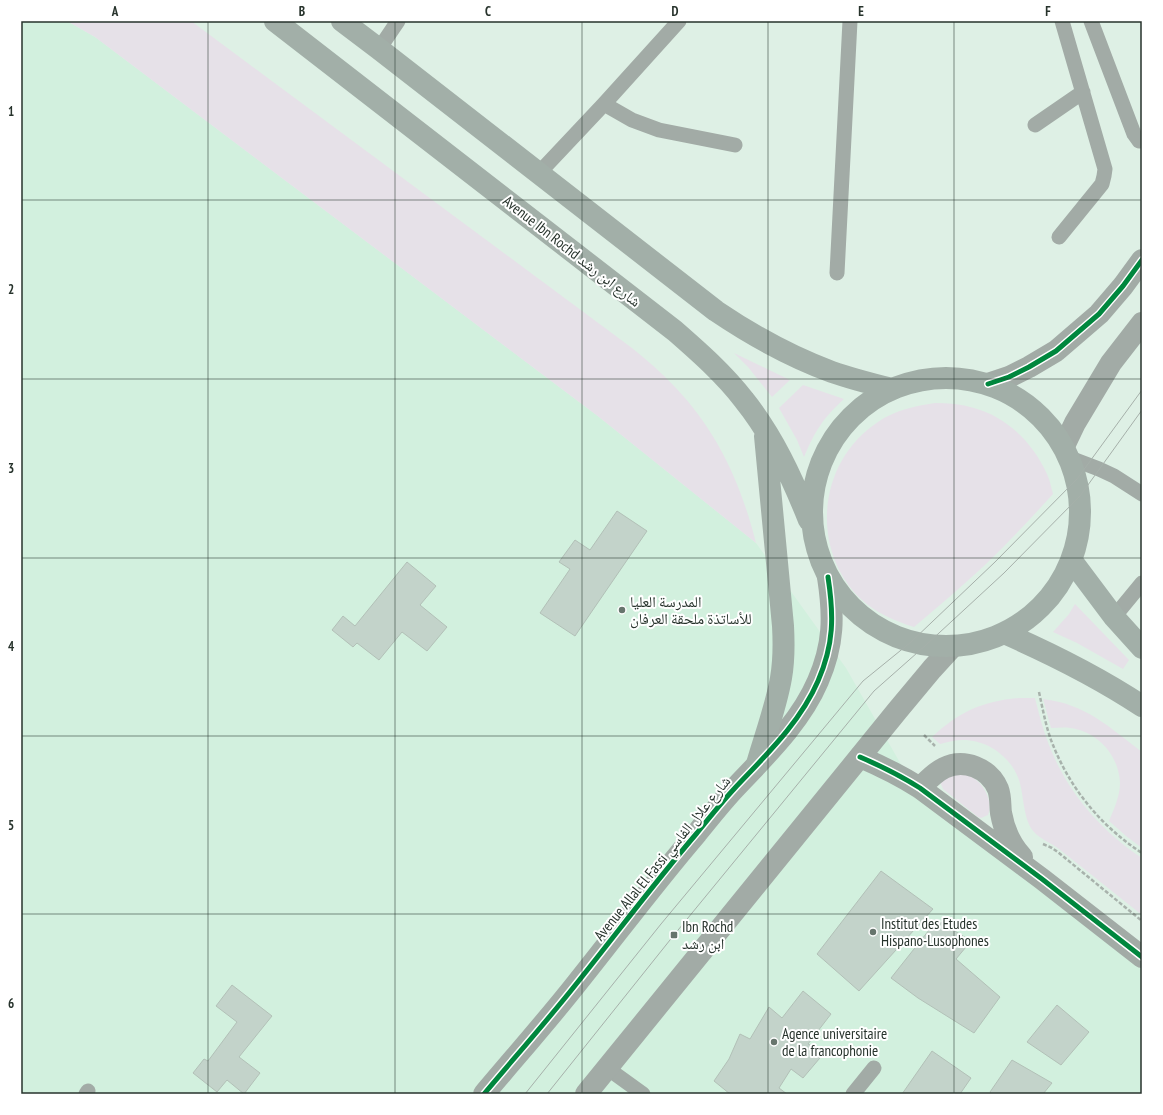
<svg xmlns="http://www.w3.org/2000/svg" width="1163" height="1115" font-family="'PT Sans Narrow','Noto Naskh Arabic',sans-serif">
<rect width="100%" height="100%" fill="#def0e5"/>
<path fill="#d2f0de" d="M21,21H67L95,37L599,417L756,543L846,668L907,775L1142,963V1094H21Z"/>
<path fill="#e6e1e8" d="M67,21H191L632,348C647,360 662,373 675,387C718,432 741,484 756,543L599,417L95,37Z
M734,353L790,380L772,397L748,367Z
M803,385L844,399C823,418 815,431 804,457L797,440L779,408Z
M935,403C948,403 961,404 974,408C1007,417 1033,443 1047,474C1050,480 1051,487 1053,494C1031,518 1009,542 985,565C962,586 938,607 914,627C895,621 876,613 861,599C809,549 818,461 878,422C895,410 915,406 935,403Z
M1075,604L1129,660L1123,669L1077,643L1053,632L1069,614Z
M1019,698H1035C1039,714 1043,730 1049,745C1067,792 1101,831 1142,858V915C1114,893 1087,871 1059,849C1051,843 1040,839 1034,832C1023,820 1024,795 1019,780C1011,757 988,740 963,740C955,740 948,742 940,744L932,737C959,712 983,701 1019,698Z
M1043,699C1086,704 1109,727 1142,752V848L1126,836L1109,821C1114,809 1120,796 1120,783C1119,755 1097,731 1070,728C1064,727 1057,728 1051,728Z
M948,774C954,774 961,774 967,775C982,779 994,801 988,815L981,818L978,817L943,789L941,784V780Z"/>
<path fill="#c3d3ca" stroke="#b2c0b7" d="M617,511L647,531L575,636L540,613L570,569L559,562L575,540L590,550Z
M407,562L436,586L420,605L447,627L427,651L402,632L379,660L357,643L353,647L332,630L343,616L355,626Z
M881,871L933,909L859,991L817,954Z
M937,920L971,941L956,959L1000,997L974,1033L918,998L891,978Z
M232,985L272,1016L239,1057L260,1073L244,1094L227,1080L217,1092L193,1073L204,1059L208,1061L237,1022L216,1006Z
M803,991L831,1014L808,1044L825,1052L803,1078L791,1069L779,1088L787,1094H730L714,1081L729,1059L740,1034L750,1039L769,1007L782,1018Z
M1057,1005L1089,1032L1061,1065L1027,1042Z
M932,1051L971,1078L960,1094H902Z
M1012,1060L1052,1083L1043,1094H992L990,1092Z"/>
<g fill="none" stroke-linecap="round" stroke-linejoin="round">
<path stroke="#a8b2ac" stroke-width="2.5" stroke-dasharray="4 2" stroke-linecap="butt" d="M1039,692C1043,710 1046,728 1053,745C1071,790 1102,827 1142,853
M924,735L935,746
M1043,844L1052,848L1059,853L1142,921"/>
<path stroke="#a2aba6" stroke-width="15" d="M1091,21L1134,134L1139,141H1142
M379,49L398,21
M604,104L632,120L659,130L735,145
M1035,125L1083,92
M539,173L604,104L679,21
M1059,237L1102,184L1104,176L1105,169L1062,21
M837,273L850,21
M1070,458L1099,469L1114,476L1142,494
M1114,617L1142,583
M607,1068L643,1094
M86,1094L88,1091
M853,1094L874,1068"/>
<path stroke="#a2aba6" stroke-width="22" d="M860,757C881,766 901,776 920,788L1042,879L1142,957
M920,788C928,780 934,773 944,768C964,758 989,768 998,789C1001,797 1000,806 1001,813C1004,830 1011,845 1022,857"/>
<path stroke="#a2aba6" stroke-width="22" d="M988,384L1009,377L1029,367L1056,351L1099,314L1123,286L1142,260
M1064,446L1075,423L1111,363L1142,323
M484,1094C515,1057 547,1021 577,983C617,933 655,882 697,833C709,818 721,803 734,789C765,756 800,723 818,681C834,644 834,616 828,577
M586,1094L897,711L932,669L953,646"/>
<path stroke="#a2afa8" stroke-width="22" d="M275,21L675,331C699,352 724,374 744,400C773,436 792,478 809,520
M342,21L379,49L716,311C753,336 791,357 832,372C852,379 872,384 892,389
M812 512a134 134 0 1 1 268 0a134 134 0 1 1-268 0Z
M1072,561L1114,617L1142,648
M1004,633C1052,654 1098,677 1142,706
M757,764C765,736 776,707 781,678C784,661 784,644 783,626L765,436"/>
<path stroke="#a6b0aa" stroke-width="1" d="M525,1094L661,924L863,681L911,642L995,562L1077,479L1142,390
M547,1094L674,935L874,691L926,645L1004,573L1080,496L1142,410"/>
<g stroke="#fff" stroke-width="8">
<path id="cycleway" d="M988,384L1009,377L1029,367L1056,351L1099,314L1123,286L1142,260
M860,757C881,766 901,776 920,788L1042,879L1142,957
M484,1094C515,1057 547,1021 577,983C617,933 655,882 697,833C709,818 721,803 734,789C765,756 800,723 818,681C834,644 834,616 828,577"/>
</g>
<use href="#cycleway" stroke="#00873e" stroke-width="5"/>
</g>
<path fill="none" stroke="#27332c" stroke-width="1" stroke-opacity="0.55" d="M208,21V1094M395,21V1094M582,21V1094M768,21V1094M954,21V1094M21,200H1142M21,379H1142M21,558H1142M21,736H1142M21,914H1142"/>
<g fill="#67756d" stroke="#fff" stroke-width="1.5">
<circle cx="622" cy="610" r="4"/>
<circle cx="873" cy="932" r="4"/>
<rect x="670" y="931" width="8" height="8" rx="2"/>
<circle cx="774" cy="1042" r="4"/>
</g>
<g text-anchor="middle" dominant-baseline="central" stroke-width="4" stroke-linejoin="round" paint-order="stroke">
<g font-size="15" fill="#27332c" stroke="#fff">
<text transform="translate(572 251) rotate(38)">Avenue Ibn Rochd شارع ابن رشد</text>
<text transform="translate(662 858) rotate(-51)">Avenue Allal El Fassi شارع علال الفاسي</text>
</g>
<g font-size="15" fill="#27332c" stroke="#fff" text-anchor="start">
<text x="630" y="601">المدرسة العليا<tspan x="630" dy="17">للأساتذة ملحقة العرفان</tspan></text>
<text x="881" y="923">Institut des Etudes<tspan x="881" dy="17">Hispano-Lusophones</tspan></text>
<text x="682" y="926">Ibn Rochd<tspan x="682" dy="17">ابن رشد</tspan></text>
<text x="782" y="1033">Agence universitaire<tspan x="782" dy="17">de la francophonie</tspan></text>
</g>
</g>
<rect width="1163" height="1115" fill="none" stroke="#ffffff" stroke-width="44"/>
<rect x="22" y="22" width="1119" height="1071" fill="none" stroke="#27332c" stroke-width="1.5"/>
<g font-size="13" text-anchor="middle" font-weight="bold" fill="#27332c">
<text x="115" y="16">A</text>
<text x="302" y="16">B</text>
<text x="488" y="16">C</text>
<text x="675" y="16">D</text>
<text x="861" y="16">E</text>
<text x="1048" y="16">F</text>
<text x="11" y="116">1</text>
<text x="11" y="294">2</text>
<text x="11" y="473">3</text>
<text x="11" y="651">4</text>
<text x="11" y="830">5</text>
<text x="11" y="1008">6</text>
</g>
</svg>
